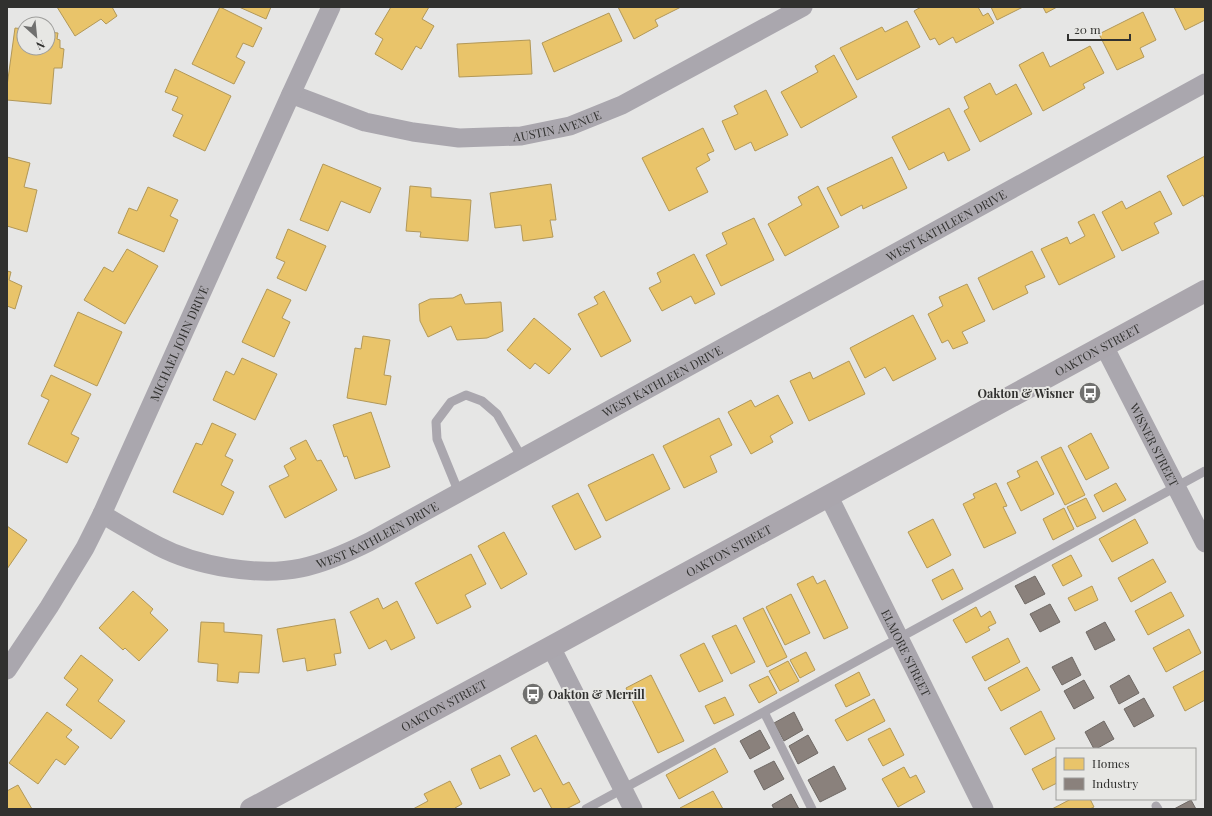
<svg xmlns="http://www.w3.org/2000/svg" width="1212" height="816" font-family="'Playfair Display',serif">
<rect width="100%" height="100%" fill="#e6e6e5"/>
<path fill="#e9c46a" stroke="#b29858" d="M57,7H112L117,16L106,24L101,19L75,36Z
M220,7L262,28L253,47L243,43L236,57L245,62L234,84L192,64Z
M239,7H271L266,19Z
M391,7H429L422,19L434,26L421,49L416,46L402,70L375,54L383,39L375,34Z
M618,7H681L655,20L658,26L634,39Z
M921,7H978L983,16L988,13L994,23L956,43L953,37L939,45L935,38L930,40L914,11Z
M991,7H1023L997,20Z
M1043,7H1057L1046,13Z
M1174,7H1205V20L1185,30Z
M1143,12L1156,40L1140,48L1144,57L1117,70L1099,34Z
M609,13L622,41L554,72L542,43Z
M907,21L920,47L857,80L840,48L882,27L885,32Z
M15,28L24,29V48H48V32L58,33L57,39L60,40V48L64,49L62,68H54L51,104L7,100V86Z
M530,40L532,74L459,77L457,44Z
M1090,46L1104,73L1083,84L1085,88L1043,111L1019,65L1043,52L1050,67Z
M834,55L857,97L801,128L781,92L818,72L815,66Z
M175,69L231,96L205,151L173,136L183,115L172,110L178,97L165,92Z
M990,83L996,95L1016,84L1032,114L980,142L964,111L969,108L964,97Z
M766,90L788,135L755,151L751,142L735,150L722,121L738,114L734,106Z
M949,108L970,150L948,161L944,152L909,170L892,137Z
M703,128L714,151L707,154L710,160L696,168L708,192L669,211L642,158Z
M1205,156V199L1203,195L1183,206L1167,176Z
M7,157L30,163L24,187L37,190L27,232L7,226Z
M892,157L907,188L863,209L862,205L841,216L827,188Z
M323,164L381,188L370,213L341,201L328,231L300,220Z
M551,184L556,220H550L553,237L523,241L521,225L495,228L490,193Z
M410,186L431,188V197L471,200L468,241L420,237L421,232L406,231Z
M818,186L839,227L785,256L768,224L802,205L798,197Z
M148,187L178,200L170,216L178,220L164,252L118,233L129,208L137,211Z
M1160,191L1172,214L1154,223L1159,233L1122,251L1102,212L1122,201L1126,209Z
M1094,214L1115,257L1059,285L1041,249L1067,237L1070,244L1085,236L1078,222Z
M754,218L774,260L721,286L706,255L727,244L722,233Z
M288,229L326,246L306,291L277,278L285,262L276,258Z
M127,249L158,266L125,324L84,300L104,267L113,272Z
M1032,251L1045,277L1025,286L1028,293L993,310L978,278Z
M694,254L715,294L695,304L691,296L662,311L649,288L661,282L657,273Z
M7,271L11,272L9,280L22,286L15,309L7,306Z
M967,284L985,321L962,332L968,343L953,349L948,340L942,343L928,314L943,306L939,297Z
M267,289L291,300L282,318L290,322L274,357L242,342Z
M604,291L631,341L601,357L578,314L598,304L594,297Z
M461,294L465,304L501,302L503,331L487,338L457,340L451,326L428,337L420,321L419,304L430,299L453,298Z
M78,312L122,332L97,386L54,366Z
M913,315L936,359L893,381L885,367L865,378L850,348Z
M534,318L571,349L549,374L535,363L530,369L507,350Z
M363,336L390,340L384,375L391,376L386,405L347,398L355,348L361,349Z
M242,358L277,374L255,420L213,400L226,371L234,375Z
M849,361L865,394L809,421L790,381L810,372L813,379Z
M51,375L91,394L71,434L79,438L67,463L28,444L49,400L41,396Z
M778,395L793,423L770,436L773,442L751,454L728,412L751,400L755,407Z
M371,412L390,467L355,479L347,456L344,457L333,425Z
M719,418L732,445L710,456L717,472L684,488L663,446Z
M212,423L236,434L225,456L233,460L221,485L234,492L223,515L173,492L196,443L202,445Z
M1091,433L1109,468L1086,480L1068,446Z
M306,440L317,461L321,460L337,490L285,518L269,486L289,476L284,466L296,459L290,448Z
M1061,447L1085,495L1065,505L1041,457Z
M653,454L670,489L606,521L588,485Z
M1037,461L1054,494L1021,511L1007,483L1020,477L1017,471Z
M996,483L1007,506L1003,507L1016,533L984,548L963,504L975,498L973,494Z
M1116,483L1126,500L1103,512L1094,495Z
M578,493L601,537L575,550L552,506Z
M1086,498L1096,518L1077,527L1067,507Z
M1064,508L1074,529L1053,540L1043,519Z
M933,519L951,555L927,568L908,532Z
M1135,519L1148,543L1112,562L1099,539Z
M7,526L27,540L7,569Z
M504,532L527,574L501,589L478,546Z
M471,554L486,584L465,595L471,607L437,624L415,583Z
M1071,555L1082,576L1063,586L1052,565Z
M1153,559L1166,582L1131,602L1118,578Z
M953,569L963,589L942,600L932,580Z
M813,576L817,584L825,580L848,628L824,639L797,584Z
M1092,586L1098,600L1075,611L1068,598Z
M133,591L153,609L150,613L168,630L139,661L125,648L123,650L99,628Z
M1171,592L1184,616L1148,635L1135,611Z
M791,594L810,633L785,645L766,607Z
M378,598L383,609L397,601L415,638L391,650L386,640L369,649L350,612Z
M976,607L981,617L990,611L996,623L988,627L990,630L966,643L953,620Z
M763,608L787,657L767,667L743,618Z
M335,619L341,653L334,654L336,665L307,671L305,658L283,662L277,629Z
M201,622L224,623V632L262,635L259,673L239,672L238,683L217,681L218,664L198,662Z
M736,625L755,662L731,674L712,636Z
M1189,629L1201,653L1166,672L1153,648Z
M1008,638L1020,662L985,681L972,657Z
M704,643L723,681L699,692L680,655Z
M806,652L815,670L800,678L790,660Z
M81,655L113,680L98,701L125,721L111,739L66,705L78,689L64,678Z
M788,661L799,681L780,691L769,671Z
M1027,667L1040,690L1001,711L988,688Z
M1205,670V700L1185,711L1173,687Z
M859,672L870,695L846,707L835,685Z
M651,675L684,741L658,753L626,688Z
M768,676L777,693L759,703L749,685Z
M725,697L734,715L714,724L705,706Z
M874,699L885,721L847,741L835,720Z
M1041,711L1055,739L1025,755L1010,728Z
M47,712L72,730L66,737L79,747L65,765L56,759L38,784L9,763Z
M890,728L904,755L883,766L868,739Z
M536,735L563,785L569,782L580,802L566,809H552L541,788L534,792L511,748Z
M715,748L728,772L679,799L666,775Z
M500,755L510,775L480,789L471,769Z
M1057,756V783L1043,790L1032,769Z
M904,767L910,778L916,775L925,792L898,807L882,779Z
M450,781L462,804L455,808V809H413L428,801L424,794Z
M18,785L32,809H7V791Z
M713,791L723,809H681L680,808Z
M1071,799H1090L1094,807L1090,809H1052Z"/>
<path fill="#8a817c" stroke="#6f6965" d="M1035,576L1045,594L1025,604L1015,586Z
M1050,604L1060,622L1040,632L1030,614Z
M1105,622L1115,640L1095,650L1086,632Z
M1072,657L1081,675L1062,685L1052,667Z
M1129,675L1139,693L1119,704L1110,686Z
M1084,680L1094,698L1074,709L1064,691Z
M1144,698L1154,716L1134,727L1124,709Z
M794,712L803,730L784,741L774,723Z
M1104,721L1114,739L1096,749H1094L1085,732Z
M760,730L770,748L750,759L740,741Z
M808,735L818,753L798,764L789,746Z
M774,761L784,779L764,790L754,771Z
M834,766L846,789L820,802L808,780Z
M791,794L799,809H774L772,805Z
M1191,800L1196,809H1174Z"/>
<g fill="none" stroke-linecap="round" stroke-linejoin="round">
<path stroke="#aaa7ae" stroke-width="9" d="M459,493L437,439L436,422L451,402L466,395L482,401L497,414L522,458
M764,712L812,809
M1156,806L1158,809
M586,809L1205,471"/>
<g stroke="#aaa7ae" stroke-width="19">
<path id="s1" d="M291,94L365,122L413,132L459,138L521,136L570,126L622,105L803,7"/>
<path id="s2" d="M1104,346L1205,543"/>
<path id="s3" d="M829,497L984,809"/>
<path id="s4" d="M102,514C120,525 139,536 158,546C196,566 258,577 301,568C325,563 347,553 369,542L1205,83"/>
<path d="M551,647L633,809"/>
<path id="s5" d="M7,670L49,607L85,548L102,514L291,94L331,7"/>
</g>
<path stroke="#aaa6ad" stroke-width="22" id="s6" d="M251,809L551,647L1205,291"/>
</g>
<defs>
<g id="bus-disc" transform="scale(1.15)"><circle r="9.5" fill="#70706f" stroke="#e7e7e4"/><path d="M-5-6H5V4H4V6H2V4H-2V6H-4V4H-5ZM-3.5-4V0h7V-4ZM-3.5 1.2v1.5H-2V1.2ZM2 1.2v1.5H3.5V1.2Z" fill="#fff"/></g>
</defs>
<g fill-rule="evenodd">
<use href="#bus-disc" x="1090" y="393"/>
<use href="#bus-disc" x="533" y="694"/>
</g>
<g text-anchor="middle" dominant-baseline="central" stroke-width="4" stroke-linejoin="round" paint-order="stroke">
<g font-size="12" fill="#31312f" stroke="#e7e7e4">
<text stroke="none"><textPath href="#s1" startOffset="274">AUSTIN AVENUE</textPath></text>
<text stroke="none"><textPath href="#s4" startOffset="943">WEST KATHLEEN DRIVE</textPath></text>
<text stroke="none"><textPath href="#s5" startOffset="370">MICHAEL JOHN DRIVE</textPath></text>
<text stroke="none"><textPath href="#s6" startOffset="963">OAKTON STREET</textPath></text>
<text stroke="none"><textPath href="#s4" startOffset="619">WEST KATHLEEN DRIVE</textPath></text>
<text stroke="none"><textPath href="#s2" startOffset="111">WISNER STREET</textPath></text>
<text stroke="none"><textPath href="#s4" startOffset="295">WEST KATHLEEN DRIVE</textPath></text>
<text stroke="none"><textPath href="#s6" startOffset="543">OAKTON STREET</textPath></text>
<text stroke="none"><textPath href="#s3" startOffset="174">ELMORE STREET</textPath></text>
<text stroke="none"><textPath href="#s6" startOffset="219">OAKTON STREET</textPath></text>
</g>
<g font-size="12" font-weight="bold" fill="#31312f" stroke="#e7e7e4" text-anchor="end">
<text x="1074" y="393">Oakton &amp; Wisner</text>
<text x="548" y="694" text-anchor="start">Oakton &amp; Merrill</text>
</g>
</g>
<rect width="1212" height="816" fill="none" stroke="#31312f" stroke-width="16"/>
<rect x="1056" y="748" width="140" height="52" fill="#e7e7e4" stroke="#9e9e9c"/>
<rect x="1064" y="758" width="20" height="12" fill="#e9c46a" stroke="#9e9e9c"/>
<text x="1092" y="768" font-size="12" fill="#31312f">Homes</text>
<rect x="1064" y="778" width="20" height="12" fill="#8a817c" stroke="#9e9e9c"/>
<text x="1092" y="788" font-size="12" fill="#31312f">Industry</text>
<g transform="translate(36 36) rotate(153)"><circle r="19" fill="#e7e7e4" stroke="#9e9e9c"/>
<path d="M0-3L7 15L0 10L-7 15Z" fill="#70706f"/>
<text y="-6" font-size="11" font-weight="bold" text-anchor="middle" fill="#31312f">N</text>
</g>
<path d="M1068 34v6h62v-6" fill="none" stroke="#31312f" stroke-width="2"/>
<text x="1074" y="34" font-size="12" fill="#31312f" stroke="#e7e7e4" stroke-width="3" paint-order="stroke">20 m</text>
</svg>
